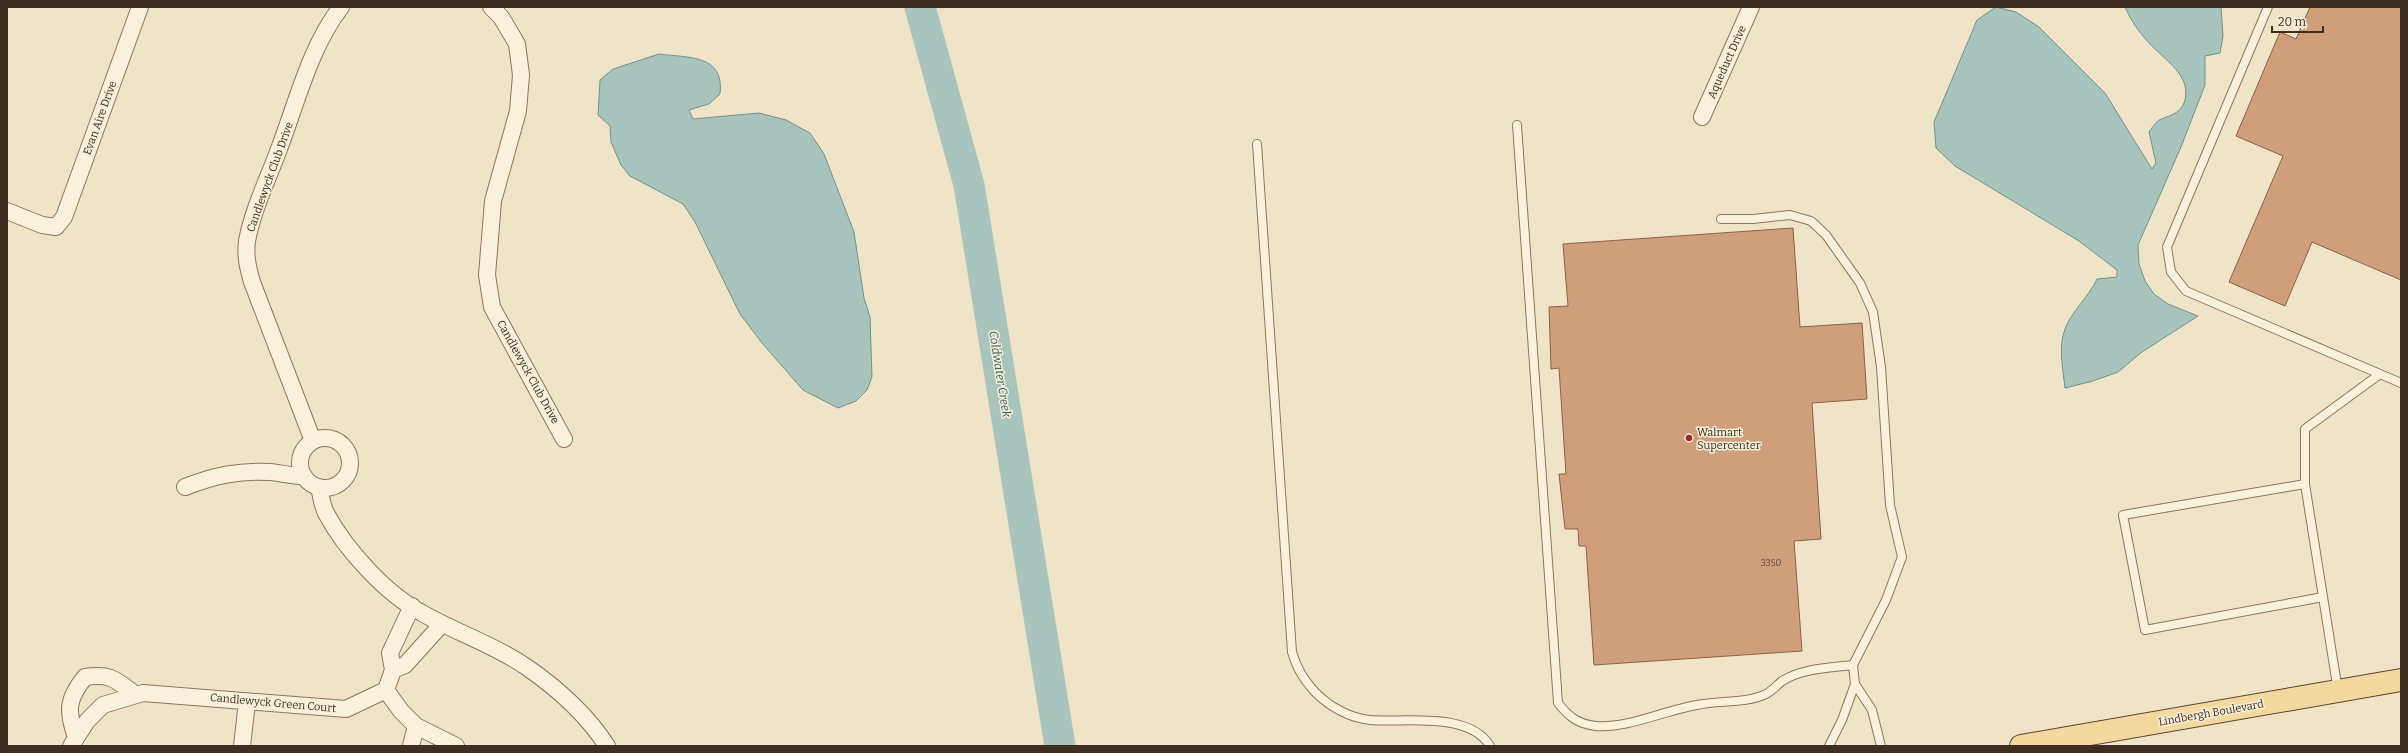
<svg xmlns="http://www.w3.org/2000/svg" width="2408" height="753" font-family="Bitter,serif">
<rect width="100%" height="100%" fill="#f0e4c8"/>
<path fill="#a9c4bc" stroke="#6f938a" d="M1996,7L2016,12L2039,27L2105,93L2152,169L2156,163L2149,132C2152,128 2155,123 2159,120C2168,116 2180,114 2184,103C2194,76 2163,59 2149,43C2139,32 2131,21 2125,7H2221L2223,36L2220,53L2205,56V85L2181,147L2138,245L2139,264L2145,281L2154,294L2168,304L2198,316L2142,352L2118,372L2093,381L2065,388C2063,370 2058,346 2065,329C2071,312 2088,298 2097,279L2117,277V270L2079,241L1955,166L1936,148L1934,122L1977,20Z
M659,54C688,58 725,54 720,94L709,104L689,110L693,119L759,113L786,120L810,133L824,154L854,232L864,298L870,317L872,377L867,390L856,401L838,408L803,390L762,343L740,314L695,222L683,204L630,176L621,165L611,142L610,126L598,115L600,80L613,69Z"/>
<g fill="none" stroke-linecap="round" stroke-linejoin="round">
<path stroke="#a9c4bc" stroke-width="31" d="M920,7L969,185L1060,746"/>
</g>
<path fill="#cf9f7d" stroke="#8d5f41" d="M2310,7H2401V280L2312,242L2285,306L2229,282L2283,156L2236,136L2280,32L2296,39Z
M1793,228L1800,327L1862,323L1867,399L1812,403L1821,539L1794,541L1802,651L1594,665L1586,546H1579L1578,529H1565L1559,474H1566L1559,368L1551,369L1549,307L1568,306L1563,244Z"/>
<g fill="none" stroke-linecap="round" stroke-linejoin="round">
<g stroke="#8d765c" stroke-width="10">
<path id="lane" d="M2268,7L2167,247L2171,272L2186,291L2380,374
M1517,125L1558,703C1569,717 1578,724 1596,726C1626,729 1666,710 1697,705C1719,700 1745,704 1766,694C1772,691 1777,685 1782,681C1803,668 1830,668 1853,665L1886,600L1902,557L1890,505L1881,367L1873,312L1860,283L1826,235L1811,221L1790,215L1753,219H1721
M1257,144L1292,652C1297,669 1304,680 1316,693C1330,707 1350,718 1370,720C1405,723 1469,711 1490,746
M2305,484V429L2380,374L2401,383
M2323,597L2145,630L2123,515L2305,484L2338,691
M1853,665L1855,684L1872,710L1881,746
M1829,746L1842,720L1855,684"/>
</g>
<g stroke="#8d765c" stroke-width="18">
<path id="street" d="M491,7L501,17L517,44L521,75L518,111L493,201L487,275L492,307L564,439
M1702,117L1751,7
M7,211L42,225L56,227L64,217L140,7
M300 463a25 25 0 1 1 50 0a25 25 0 1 1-50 0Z
M313,441L252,282C248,268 245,256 247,241C253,209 268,179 279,149C297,102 310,47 341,7
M185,487C213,476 239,470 270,472C281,473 292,476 304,476
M319,487C321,495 322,506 326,513C345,549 386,594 422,613C457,633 495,645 528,668C558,689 587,715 607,746
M393,670L405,665L442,624
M386,690L401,711L416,726L456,746
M76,737C66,710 68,698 85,677C111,673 116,680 136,695
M71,746L87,721L103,705L143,693L346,709L386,690L393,670L390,653L412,606
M242,746L247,702
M411,746L416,726"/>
</g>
<g stroke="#5b4430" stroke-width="24">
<path id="primary" d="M2021,746L2401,680"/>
</g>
<use href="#lane" stroke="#faf1dc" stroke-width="8"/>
<use href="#street" stroke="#faf1dc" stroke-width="16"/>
<use href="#primary" stroke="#f3d9a0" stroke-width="22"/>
</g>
<circle fill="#9e2a2b" stroke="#f7eed8" stroke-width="1.5" cx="1689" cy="438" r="4"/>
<g text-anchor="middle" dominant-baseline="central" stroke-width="3" stroke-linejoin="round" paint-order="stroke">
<g font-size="9" fill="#624a37">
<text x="1771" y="563">3350</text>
</g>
<g font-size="11" fill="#3d2e20" stroke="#f7eed8">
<text transform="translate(1727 62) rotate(-66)">Aqueduct Drive</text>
<text transform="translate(100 118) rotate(-70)">Evan Aire Drive</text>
<text transform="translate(270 177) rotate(-70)">Candlewyck Club Drive</text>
<text transform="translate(528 372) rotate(61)">Candlewyck Club Drive</text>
<text transform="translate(273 703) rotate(5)">Candlewyck Green Court</text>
<text transform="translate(2211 713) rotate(-10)">Lindbergh Boulevard</text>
</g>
<g font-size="11" fill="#3d2e20" stroke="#f7eed8" text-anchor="start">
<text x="1697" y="432">Walmart<tspan x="1697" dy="13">Supercenter</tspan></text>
</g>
<g font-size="12" font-style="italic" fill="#2f5d5a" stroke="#f7eed8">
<text transform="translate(1000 374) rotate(81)">Coldwater Creek</text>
</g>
</g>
<rect width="2408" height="753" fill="none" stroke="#3d2e20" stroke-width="16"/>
<path d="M2272 26v6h51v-6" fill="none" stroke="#3d2e20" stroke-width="2"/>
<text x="2278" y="26" font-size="12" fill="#3d2e20" stroke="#f7eed8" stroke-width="3" paint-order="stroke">20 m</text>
</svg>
